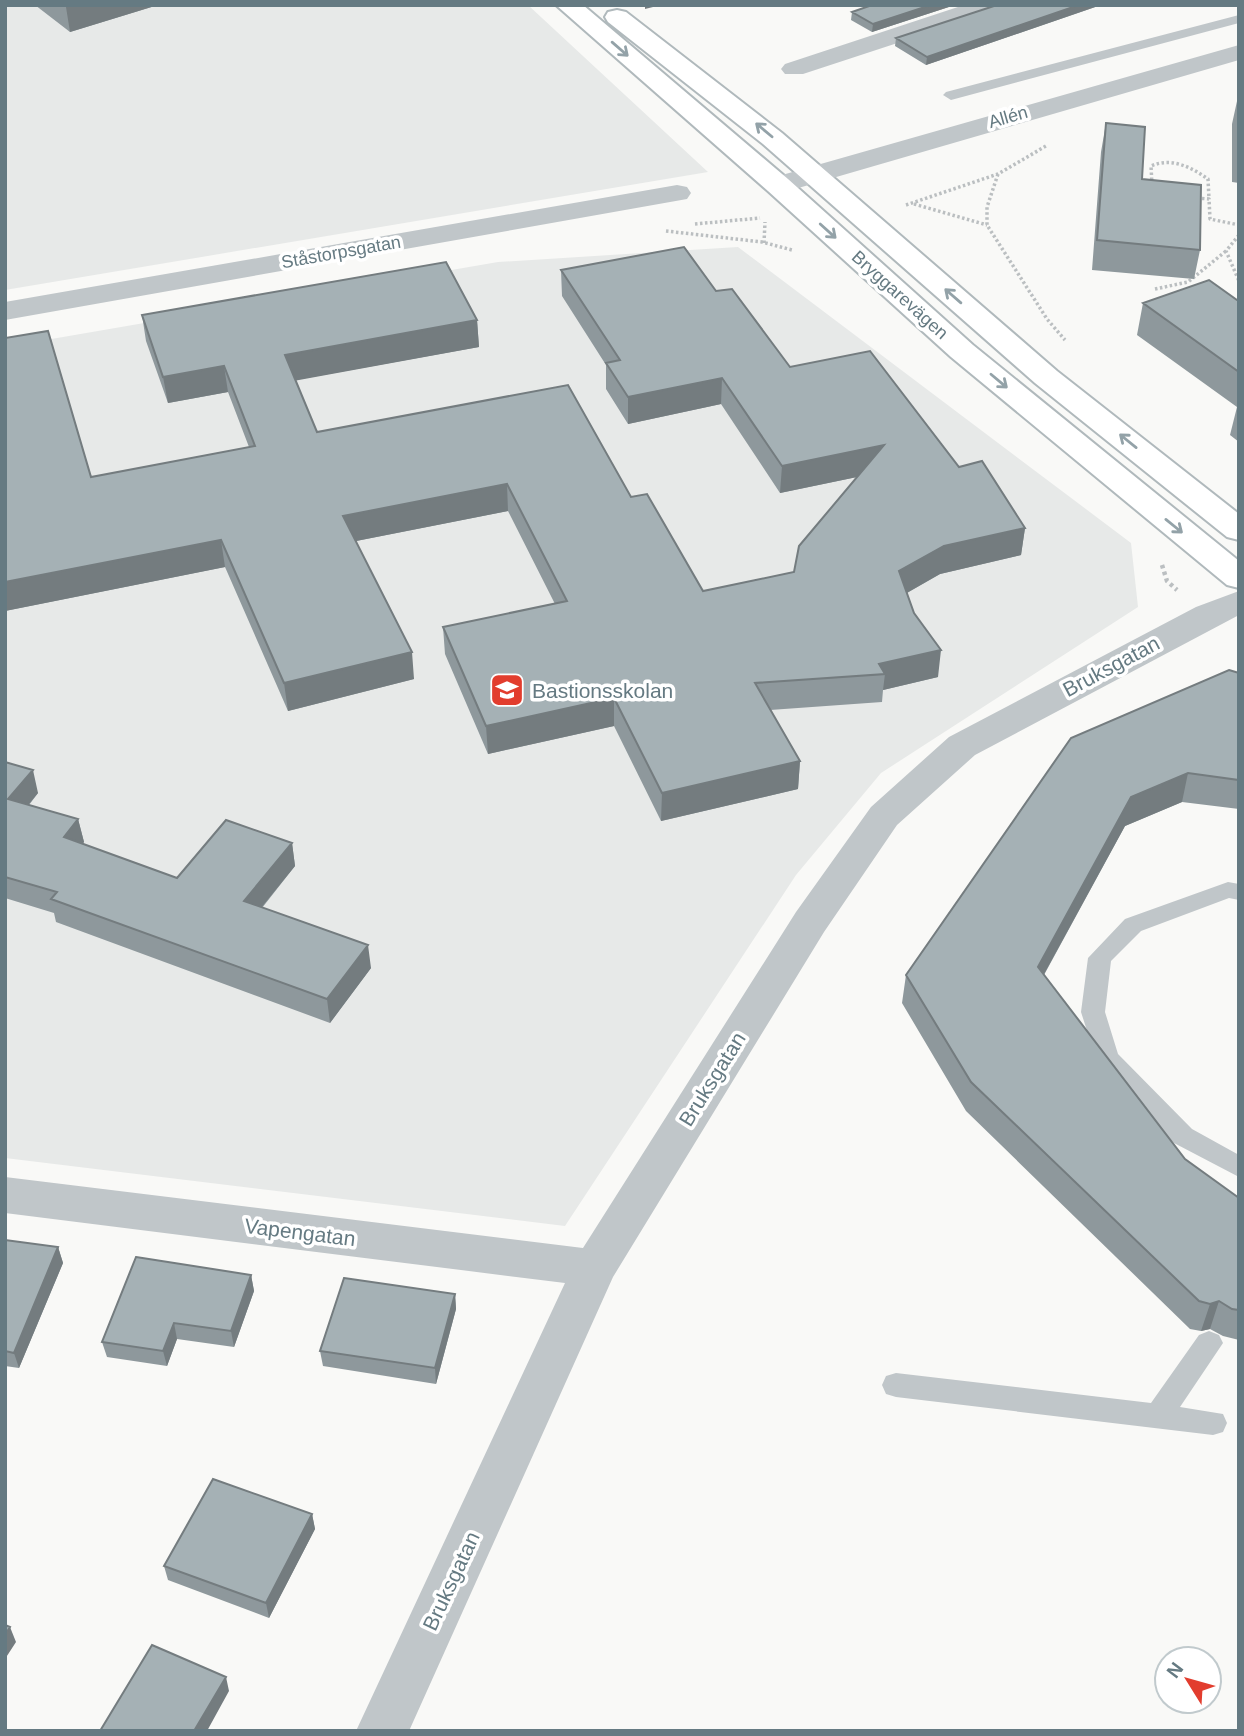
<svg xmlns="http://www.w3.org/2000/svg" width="1244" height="1736" font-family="Helvetica,sans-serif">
<rect width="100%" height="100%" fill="#f9f9f7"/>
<path fill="#e7e9e8" d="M5,5H528L708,172L5,290Z
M738,247L1131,543L1138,607L881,773L796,875L565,1226L5,1158V347L498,262Z"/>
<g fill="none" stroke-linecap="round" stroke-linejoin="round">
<g stroke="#b0b9bc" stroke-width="4">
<path id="secondary" d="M556,5H583L788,179L973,345L1239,561V588L1227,585L951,357L768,191Z
M617,10L626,12L782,133L1057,371L1239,514V540L1227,537L1035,383L763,144L608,22L605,17L608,12Z"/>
</g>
<path stroke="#bbbfc1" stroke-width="3.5" stroke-dasharray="2.5 2.5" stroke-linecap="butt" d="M998,174L987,207V225L1047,319L1065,340
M1152,185L1151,166C1171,157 1191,167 1208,179L1209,199
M1197,198L1209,199L1210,219L1239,225
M914,204L987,225
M906,205L998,174L1046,146
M695,224L760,218
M666,231L762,242L792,250
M1239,235L1226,251L1239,281
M764,243L765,222
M1155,289L1188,282L1226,251"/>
<path stroke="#bbbfc1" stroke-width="4.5" stroke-dasharray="3.5 3.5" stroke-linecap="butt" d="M1162,565L1167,581L1177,590"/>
<path fill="#c0c6c9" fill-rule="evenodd" d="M1239,15V23L951,100L943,95L946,92Z
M1228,882L1239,884V900L1229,898L1141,931L1111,961L1105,1012L1118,1054L1192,1129L1239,1155V1177L1174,1143L1098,1065L1081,1012L1088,958L1125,919Z
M1209,1331L1219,1335L1223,1343L1180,1407L1223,1414L1227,1423L1223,1432L1213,1435L896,1397L886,1394L882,1385L886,1376L896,1373L1151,1403L1199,1335Z"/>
<path fill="#c0c6c9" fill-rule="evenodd" d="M964,5H1001L998,10L803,74H785L781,69L785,64Z
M1239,45V60L788,191H768L764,185L768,179Z
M677,185L687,187L691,193L687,199L5,320V302Z
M1239,591V615L975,755L897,825L824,932L613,1277L409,1731H356L565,1283L5,1213V1177L583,1248L796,912L871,807L949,737L1196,607Z"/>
<use href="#secondary" fill="#fff" fill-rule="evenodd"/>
</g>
<path fill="#8e989c" d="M35,5H158L70,32Z
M872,5H955L872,32L851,20L852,12Z
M997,5H1101L926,65L895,46L896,38Z
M1239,92V183L1232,182V124Z
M1106,123L1142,179L1200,250L1194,279L1092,270L1101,152Z
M561,270L716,291L790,367L959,467L1025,528L1021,555L940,574L907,593L938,677L883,690L882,702L770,710L800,761L798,789L661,821L614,726L488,754L445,654L443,627L555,604L508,511L356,541L414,679L288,711L225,567L5,611V338L91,477L249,447L228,392L168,403L146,341L142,315L477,320L479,347L295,380L317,432L631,497L703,591L794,572L857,477L780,493L721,404L628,424L606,389V365L562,296Z
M1237,300H1239V442L1230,435L1237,407L1137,335L1143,303Z
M1239,673V809L1182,802L1125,826L1044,975L1185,1159L1239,1198V1340L1223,1336L1210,1329L1201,1331L1190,1329L966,1111L902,1003L906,975Z
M5,762L38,793L29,805L78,819L84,842L82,844L177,878L292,843L295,866L262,908L371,968L330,1023L56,922L54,913L5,898Z
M5,1240L58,1247L63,1263L19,1368L5,1366Z
M251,1275L254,1291L234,1347L177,1339L167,1366L107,1357L102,1342Z
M455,1294L456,1309L436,1384L323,1366L320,1351Z
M312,1514L315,1529L269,1618L168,1580L164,1566Z"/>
<path fill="#747c7f" d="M72,5H158L70,32L66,7Z
M645,5H661L645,9Z
M931,5H955L872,32L873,24Z
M1079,5H1101L926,65L927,57Z
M477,320L479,347L288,382L285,355Z
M224,366L228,392L168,403L163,377Z
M722,378L721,404L628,424V397Z
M884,445L881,472L780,493L782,466Z
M507,484L508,511L346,543L343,516Z
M1025,528L1021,555L940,574L896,599L899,571L944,546Z
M221,540L225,567L5,611V582Z
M941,650L938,677L883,690L885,674L879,664Z
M412,652L414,679L288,711L284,683Z
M614,698V726L488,754L486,726Z
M800,761L798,789L661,821L662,793Z
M33,770L38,793L14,822L8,799Z
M1188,773L1182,802L1125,826L1032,996L1038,967L1131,797Z
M78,819L84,842L69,861L64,837Z
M292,843L295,866L248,924L244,901Z
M368,945L371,968L330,1023L327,999Z
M58,1247L63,1263L19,1368L14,1353Z
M251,1275L254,1291L234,1347L231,1331Z
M455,1294L456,1309L436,1384L435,1368Z
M1219,1301L1210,1329L1201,1331L1210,1304Z
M174,1323L177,1339L167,1366L163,1351Z
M312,1514L315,1529L269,1618L266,1603Z
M10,1627L16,1642L5,1659V1635Z
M226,1677L229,1691L207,1731H194Z"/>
<path fill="#a5b1b5" stroke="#747c7f" stroke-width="2" d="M872,5H931L873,24L852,12Z
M997,5H1079L927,57L896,38Z
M1106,123L1145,127L1142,179L1201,185L1200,250L1097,240Z
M684,247L716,291L732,289L790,367L870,351L959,467L982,461L1025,528L944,546L899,571L914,613L941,650L879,664L885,674L755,683L800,761L662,793L614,698L486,726L443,627L567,601L507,484L343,516L412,652L284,683L221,540L5,582V338L48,331L91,477L255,446L224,366L163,377L142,315L446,262L477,320L285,355L317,432L568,385L631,497L647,494L703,591L794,572L799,546L884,445L782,466L722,378L628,397L606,363L620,360L561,270Z
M1209,280L1237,300H1239V372L1143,303Z
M1229,670L1239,673V780L1188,773L1131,797L1038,967L1185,1159L1239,1198V1310L1232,1309L1219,1301L1210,1304L1199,1301L971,1082L906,975L1071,738Z
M5,762L33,770L8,799L78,819L64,837L177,878L226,820L292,843L244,901L368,945L327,999L51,899L57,892L5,877Z
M5,1240L58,1247L14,1353L5,1351Z
M136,1257L251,1275L231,1331L174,1323L163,1351L102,1342Z
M344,1278L455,1294L435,1368L320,1351Z
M213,1479L312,1514L266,1603L164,1566Z
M5,1625L10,1627L5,1635Z
M152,1645L226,1677L194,1731H100Z"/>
<defs><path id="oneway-shaft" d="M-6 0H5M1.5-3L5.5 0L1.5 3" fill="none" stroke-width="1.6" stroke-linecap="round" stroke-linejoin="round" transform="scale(1.75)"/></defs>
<g stroke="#93a2a8">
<use href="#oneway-shaft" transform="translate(620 49) rotate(41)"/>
<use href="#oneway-shaft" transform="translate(764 130) rotate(-140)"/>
<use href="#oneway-shaft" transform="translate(828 231) rotate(42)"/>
<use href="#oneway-shaft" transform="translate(953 296) rotate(-139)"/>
<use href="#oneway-shaft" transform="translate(999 381) rotate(40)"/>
<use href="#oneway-shaft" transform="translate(1128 441) rotate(-141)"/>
<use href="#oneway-shaft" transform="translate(1174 526) rotate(39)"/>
</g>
<defs>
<g id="school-square" transform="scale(1.75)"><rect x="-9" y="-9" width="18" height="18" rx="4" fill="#e23d2e" stroke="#fff"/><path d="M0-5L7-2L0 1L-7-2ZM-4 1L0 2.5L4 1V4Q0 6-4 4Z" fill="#fff"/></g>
</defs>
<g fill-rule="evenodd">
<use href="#school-square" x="507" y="690"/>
</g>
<g text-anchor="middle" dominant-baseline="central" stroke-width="7" stroke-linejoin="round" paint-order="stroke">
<g font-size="18" fill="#657a82" stroke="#fff">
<text transform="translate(1008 117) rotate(-16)">Allén</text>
<text transform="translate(341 252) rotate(-10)">Ståstorpsgatan</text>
<text transform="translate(900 295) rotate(42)">Bryggarevägen</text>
</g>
<g font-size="21" fill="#657a82" stroke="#fff">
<text transform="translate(1111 666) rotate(-28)">Bruksgatan</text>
<text transform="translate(712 1079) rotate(-58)">Bruksgatan</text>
<text transform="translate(300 1232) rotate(7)">Vapengatan</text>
<text transform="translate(451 1581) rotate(-65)">Bruksgatan</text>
</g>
<g font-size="21" fill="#657a82" stroke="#fff" text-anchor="start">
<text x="532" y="690">Bastionsskolan</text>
</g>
</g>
<rect width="1244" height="1736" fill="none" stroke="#657a82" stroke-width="14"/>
<g transform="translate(1188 1680) rotate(307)"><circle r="33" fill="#ffffff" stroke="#c1cacd" stroke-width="2"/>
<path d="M0-5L12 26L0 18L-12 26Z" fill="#e23d2e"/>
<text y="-10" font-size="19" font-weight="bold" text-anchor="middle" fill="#657a82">N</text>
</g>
</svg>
